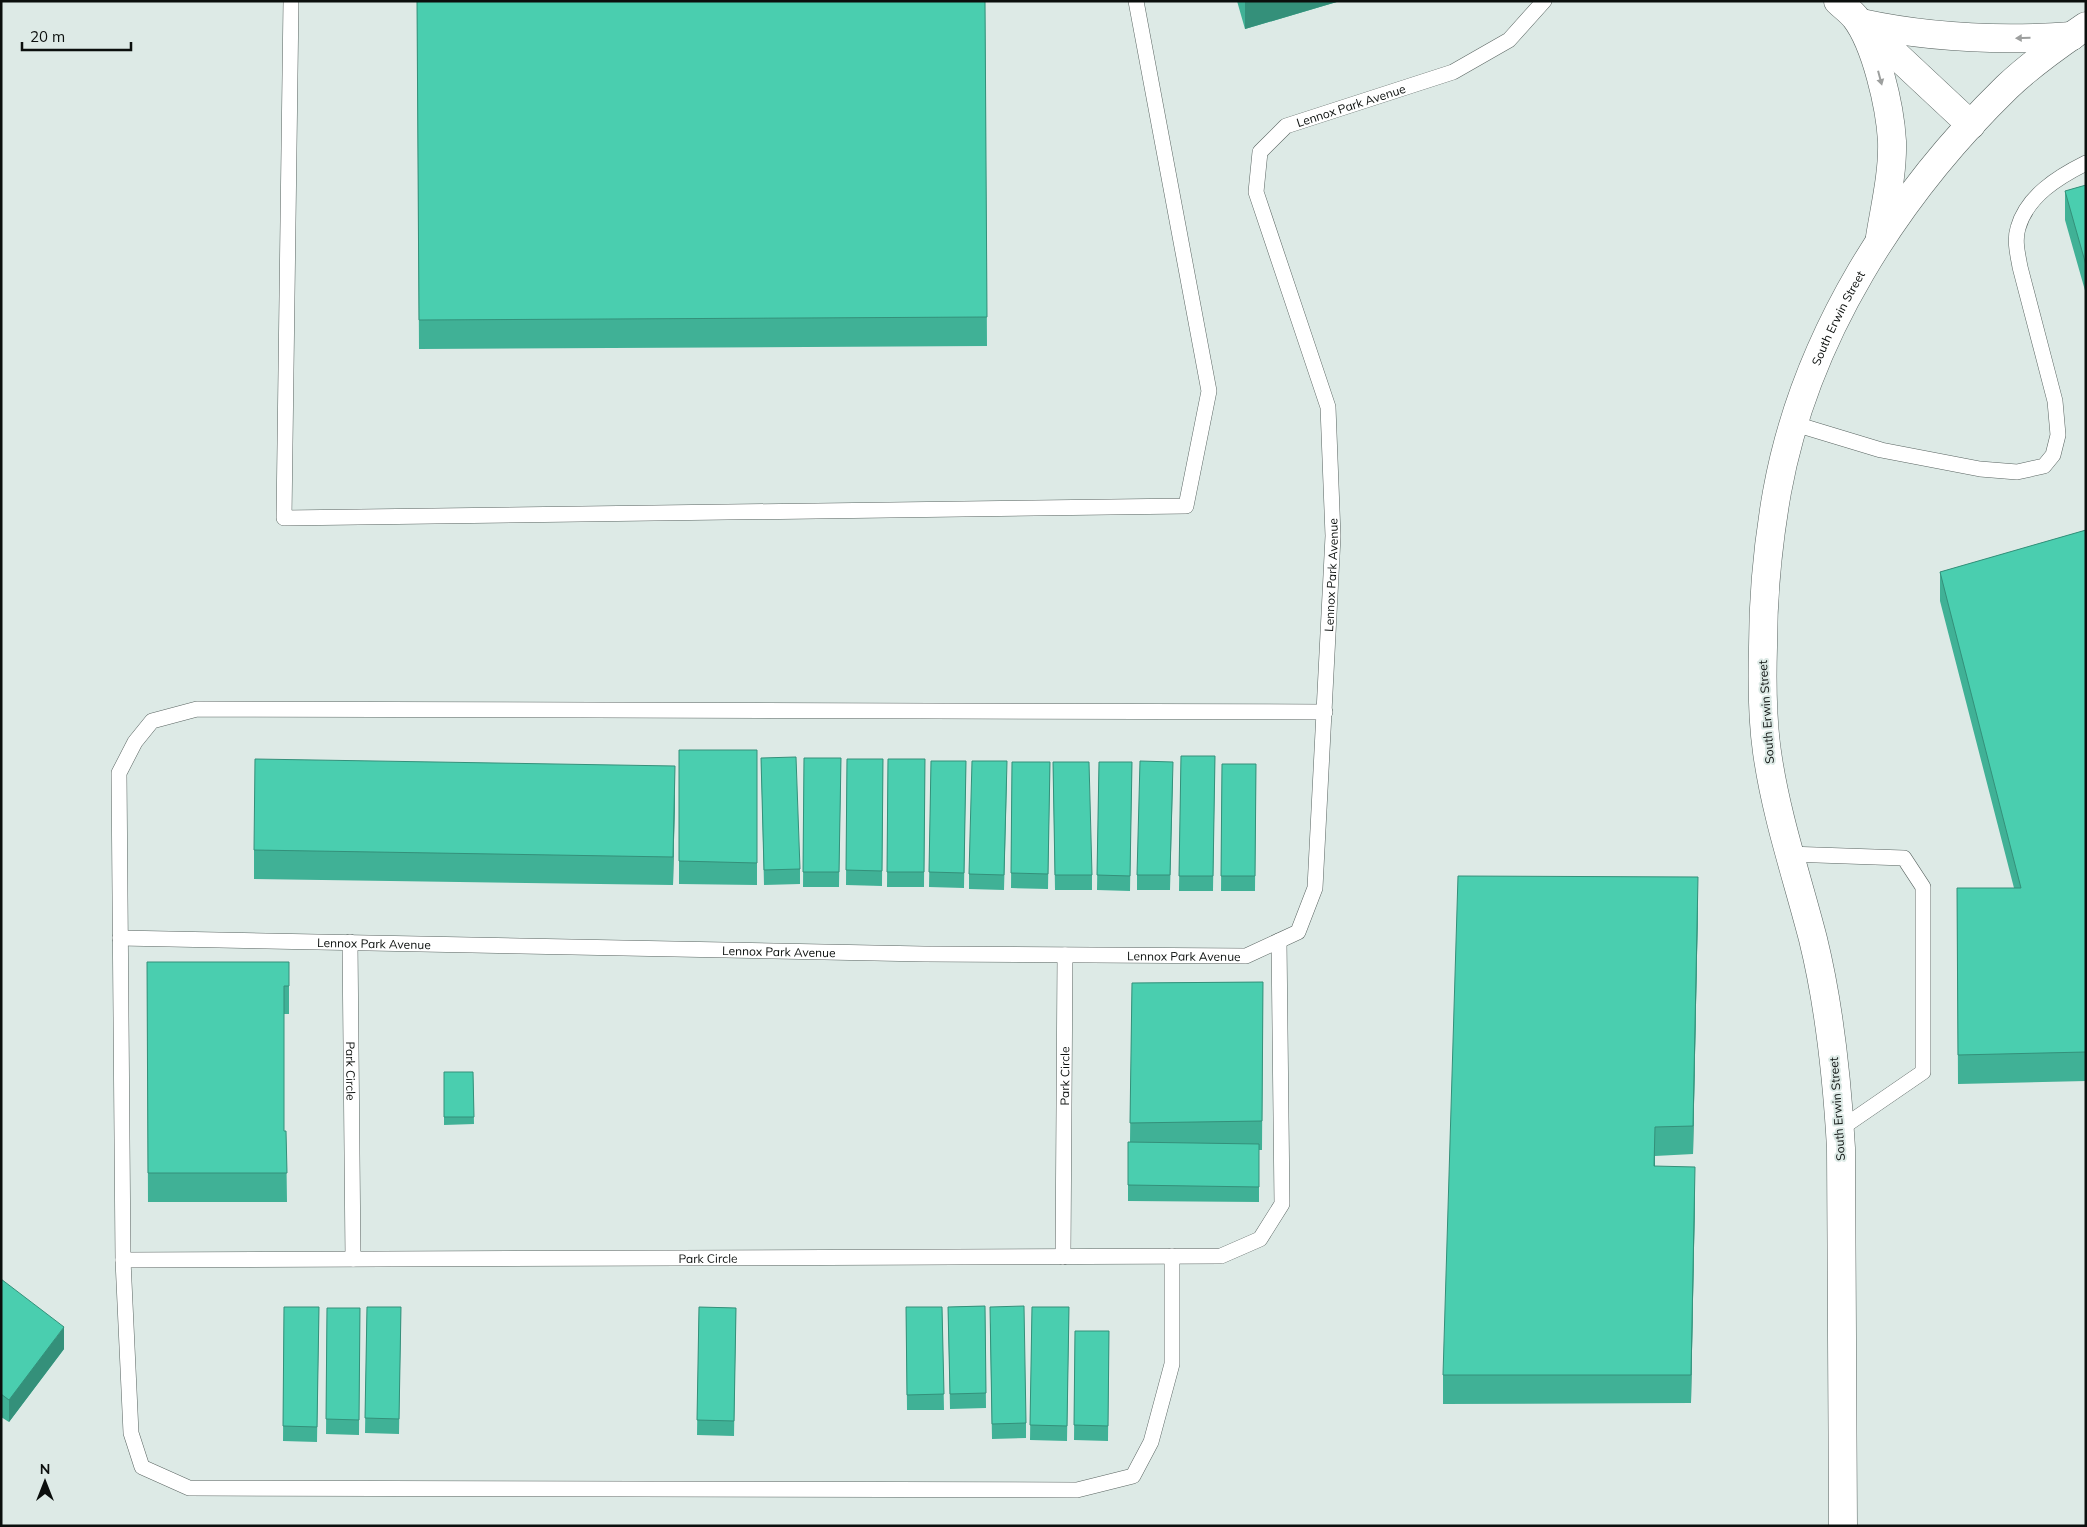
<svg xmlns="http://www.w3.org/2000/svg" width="2087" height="1527" font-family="Mulish,sans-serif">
<rect width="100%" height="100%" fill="#ddeae6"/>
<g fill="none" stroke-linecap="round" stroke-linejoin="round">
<g stroke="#596461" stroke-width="16">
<g id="lane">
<path d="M291,1L284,518L1186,506L1209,391L1136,1"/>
<path d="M1795,424L1881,450L1980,469L2017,472L2044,466L2053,455L2058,435L2055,401L2020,267C2018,255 2014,241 2018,228C2027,196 2058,177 2086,163"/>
<path d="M1788,854L1904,858L1923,887V1072L1840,1129"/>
<path id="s1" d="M120,938L924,954L1246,956L1298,932L1315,888L1333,536L1328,407L1256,192L1260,152L1286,126L1453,72L1509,40L1544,1"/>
<path id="s2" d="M350,942L353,1259"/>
<path d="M1172,1256V1364L1151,1442L1133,1476L1077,1490L189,1488L142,1467L131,1433L123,1260L119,773L135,742L152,721L197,709L1325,712"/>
<path id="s3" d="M1063,1257L1065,955"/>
<path id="s4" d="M123,1260L1221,1256L1260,1239L1282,1204L1279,941"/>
</g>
</g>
<g stroke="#596461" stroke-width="29">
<g id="secondary">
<path d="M1838,1C1843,6 1850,11 1855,17C1876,44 1890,107 1892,141C1893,173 1885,206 1880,237"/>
<path d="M1861,23C1930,38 2001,41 2072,36"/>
<path d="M1864,25L1971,125"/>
<path id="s5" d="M1843,1526L1841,1148C1837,1078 1830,1008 1813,939C1797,877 1776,816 1767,752C1762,717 1762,681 1763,647C1763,595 1768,543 1777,492C1805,337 1896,195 2007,87C2031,64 2058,45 2086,26"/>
</g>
</g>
<use href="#lane" stroke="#fff" stroke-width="15"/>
<use href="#secondary" stroke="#fff" stroke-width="28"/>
</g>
<path fill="#40b196" d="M417,1H985L987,346L419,349Z
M1237,1H1340L1245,29Z
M2086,185V294L2065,220V191Z
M2086,530V1081L1958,1084L1957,888H2014L1940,601V572Z
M679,750H757V885L679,884Z
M1181,756H1215L1213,891H1179Z
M761,758L800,869V884L764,885Z
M804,758H841L839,887H803Z
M847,759H883L882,886L846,885Z
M888,759H925L924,887H887Z
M931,761H966L964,888L929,887Z
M1012,762H1050L1048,889L1011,888Z
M1053,762L1092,875V890H1055Z
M1099,762H1132L1130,891L1097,890Z
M1222,764H1256L1255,891H1221Z
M1007,776L1004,890L969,889V874Z
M1173,778L1170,890H1137V875Z
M675,795L673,885L254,879V850Z
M1698,906L1693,1154L1655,1156V1166L1695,1196L1691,1403L1443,1404V1375Z
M147,962H289V1014H284V1131H286L287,1202H148Z
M1263,982L1262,1150H1259V1202L1128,1201V1142H1130L1132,983Z
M444,1072H473L474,1124L444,1125Z
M1,1279L64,1349L9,1422L1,1417Z
M985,1306L986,1408L950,1409L948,1307Z
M284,1307H319L317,1442L283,1441Z
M367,1307H401L399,1434L365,1433Z
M699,1307L736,1308L734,1436L697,1435Z
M906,1307H942L944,1410H907Z
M1032,1307H1069L1067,1441L1030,1440Z
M327,1308H360L359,1435L326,1434Z
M990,1322L1026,1423V1438L992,1439Z
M1075,1331H1109L1108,1441L1074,1440Z"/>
<path fill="#34907a" d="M1245,1H1340L1245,29Z
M675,766V795L673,885V857Z
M1698,877V906L1693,1154V1126Z
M1655,1127V1156L1654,1195V1166Z
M1695,1167V1196L1691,1403V1375Z
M64,1327V1349L9,1422V1400Z"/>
<path fill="#4aceaf" stroke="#34907a" d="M417,1H985L987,317L419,320Z
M2086,185V265L2065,191Z
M2086,530V1052L1958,1055L1957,888H2021L1940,572Z
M679,750H757V863L679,861Z
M1181,756H1215L1213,876H1179Z
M796,757L800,869L764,870L761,758Z
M804,758H841L839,872H803Z
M255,759L675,766L673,857L254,850Z
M847,759H883L882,871L846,870Z
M888,759H925L924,872H887Z
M931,761H966L964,873L929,872Z
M972,761H1007L1004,875L969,874Z
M1140,761L1173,762L1170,875H1137Z
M1012,762H1050L1048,874L1011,873Z
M1053,762H1089L1092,875H1055Z
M1099,762H1132L1130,876L1097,875Z
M1222,764H1256L1255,876H1221Z
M1458,876L1698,877L1693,1126L1655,1127L1654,1166L1695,1167L1691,1375H1443Z
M147,962H289V986H284V1131H286L287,1173H148Z
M1263,982L1262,1121L1130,1123L1132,983Z
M444,1072H473L474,1117H444Z
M1128,1142L1259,1144V1187L1128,1185Z
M1,1279L64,1327L9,1400L1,1394V1335L2,1334L1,1333Z
M985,1306L986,1393L950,1394L948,1307Z
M1024,1306L1026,1423L992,1424L990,1307Z
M284,1307H319L317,1427L283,1426Z
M367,1307H401L399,1419L365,1418Z
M699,1307L736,1308L734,1421L697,1420Z
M906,1307H942L944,1394L907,1395Z
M1032,1307H1069L1067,1426L1030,1425Z
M327,1308H360L359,1420L326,1419Z
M1075,1331H1109L1108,1426L1074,1425Z"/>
<defs><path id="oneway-solid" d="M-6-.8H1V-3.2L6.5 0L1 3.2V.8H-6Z" transform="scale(1.25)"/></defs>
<g fill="#9d9f9e">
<use href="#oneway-solid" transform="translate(2023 38) rotate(179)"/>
<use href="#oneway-solid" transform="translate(1880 78) rotate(75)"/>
</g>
<g text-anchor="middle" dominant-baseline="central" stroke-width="4" stroke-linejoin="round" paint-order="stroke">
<g font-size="12" fill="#0b0f0d" stroke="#ddeae6">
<text stroke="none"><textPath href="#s1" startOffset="2084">Lennox Park Avenue</textPath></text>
<text stroke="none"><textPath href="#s5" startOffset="1228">South Erwin Street</textPath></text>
<text stroke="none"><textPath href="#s1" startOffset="1544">Lennox Park Avenue</textPath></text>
<text transform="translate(1766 712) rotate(-94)">South Erwin Street</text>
<text stroke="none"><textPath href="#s1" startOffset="254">Lennox Park Avenue</textPath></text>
<text stroke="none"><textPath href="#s1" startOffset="659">Lennox Park Avenue</textPath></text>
<text stroke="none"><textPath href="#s1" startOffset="1064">Lennox Park Avenue</textPath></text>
<text stroke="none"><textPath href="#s2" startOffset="129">Park Circle</textPath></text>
<text stroke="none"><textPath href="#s3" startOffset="181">Park Circle</textPath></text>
<text transform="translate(1837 1109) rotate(-94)">South Erwin Street</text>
<text stroke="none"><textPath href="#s4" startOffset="585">Park Circle</textPath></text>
</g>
</g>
<rect width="2087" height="1527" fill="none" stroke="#0b0f0d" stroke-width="5"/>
<g transform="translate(45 1482)" stroke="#ddeae6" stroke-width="4" paint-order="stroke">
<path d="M0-4L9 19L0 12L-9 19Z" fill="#0b0f0d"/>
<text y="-8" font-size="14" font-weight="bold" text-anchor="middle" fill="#0b0f0d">N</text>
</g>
<path d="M22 42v8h109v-8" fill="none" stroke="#0b0f0d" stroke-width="2.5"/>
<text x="30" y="42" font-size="15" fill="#0b0f0d" stroke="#ddeae6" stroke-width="4" paint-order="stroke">20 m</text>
</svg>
